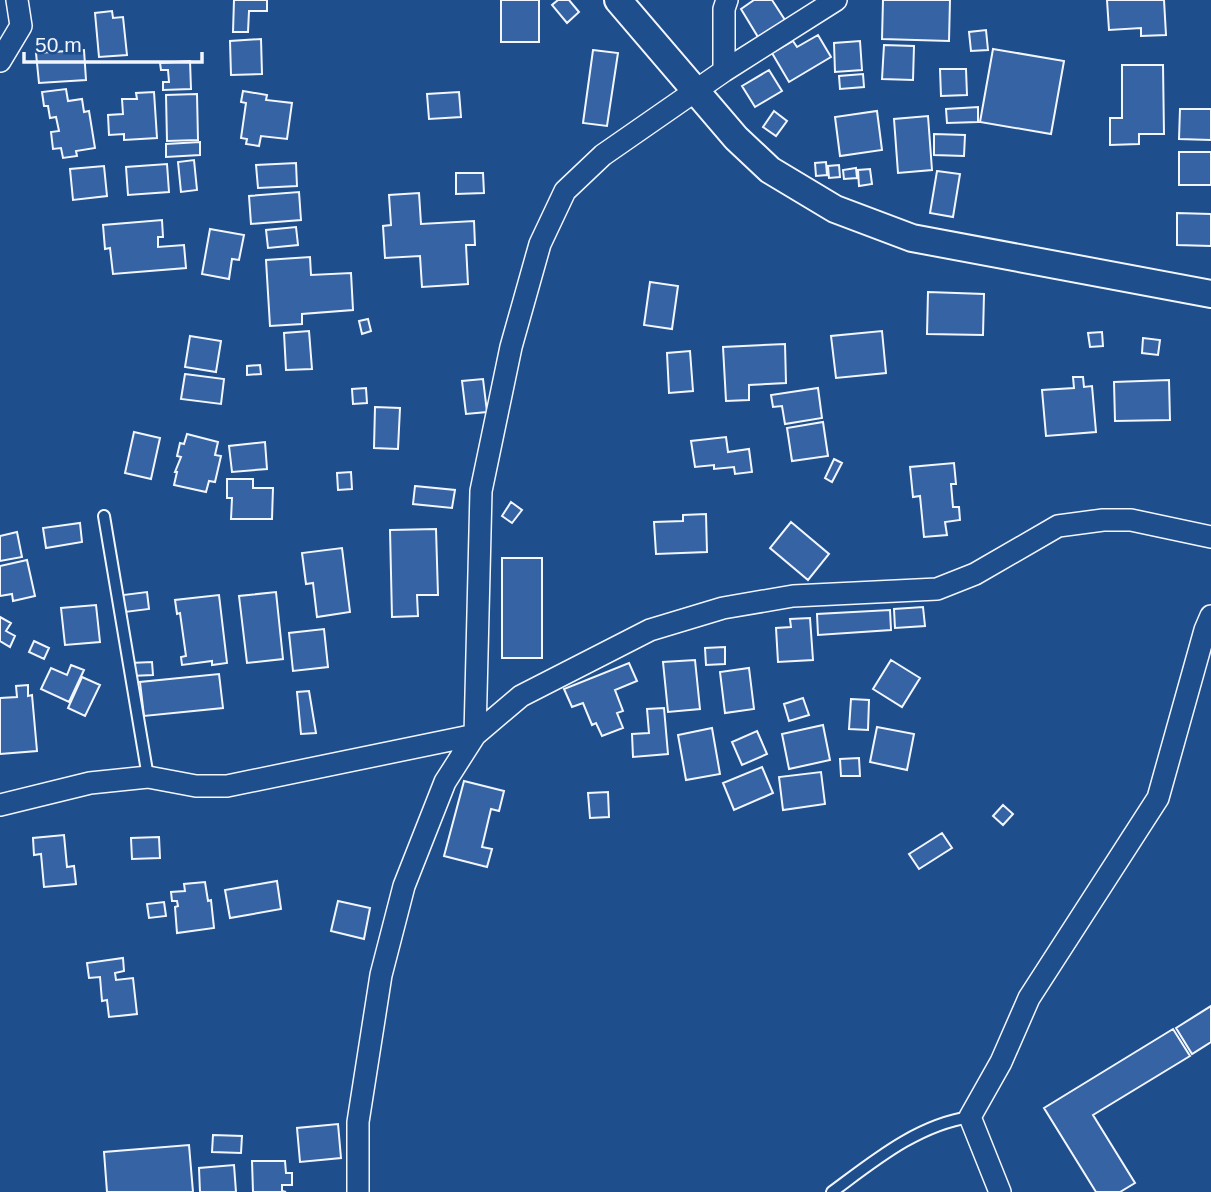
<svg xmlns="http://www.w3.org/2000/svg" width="1211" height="1192" font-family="Helvetica,sans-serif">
<rect width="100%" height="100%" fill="#1f4e8c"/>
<path fill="#3563a3" stroke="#f2f6ff" stroke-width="2" d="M234,0H267V11H249L248,32H233Z
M501,0H539V42H501Z
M558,0H569L579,12L567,23L552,5Z
M754,0H772L785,20L758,37L741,9Z
M883,0H950L949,41L882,39Z
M1107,0H1164L1166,35L1141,36V28L1109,30Z
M112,11L113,18L123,17L127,55L99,57L95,13Z
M986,30L988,50L971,51L969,32Z
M818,35L831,57L789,82L772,53L793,41L797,47Z
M261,39L262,74L231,75L230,41Z
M860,41L862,70L835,72L834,43Z
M884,45L914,46L913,80L882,79Z
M993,49L1064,61L1051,134L980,122Z
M84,50L86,80L39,83L36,53Z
M593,50L618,53L607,126L583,123Z
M190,61L191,89L163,90V82H169L168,70H161L160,63Z
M1122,65H1163L1164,134H1139V144L1110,145V118H1122Z
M940,69H966L967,95L941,96Z
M769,70L782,91L755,107L742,86Z
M863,74L864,87L840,89L839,76Z
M66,89L68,101L82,99L84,112L89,111L95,148L76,151L77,156L63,158L61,148L53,149L51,132L59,131L56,117L50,118L48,106H44L42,92Z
M243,91L267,95L266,100L292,103L287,139L261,136L259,146L246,144L247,139L241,138L246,103L241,102Z
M154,92L157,138L124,140V134L109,135L108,115L123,114L122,99H137L136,93Z
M459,92L461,117L429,119L427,94Z
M197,94L198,140L167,141L166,95Z
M978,107V122L947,123L946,109Z
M1180,109H1211V140L1179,139Z
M774,111L787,121L776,136L763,127Z
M877,111L882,150L840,156L835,117Z
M928,116L932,170L898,173L894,119Z
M934,134L965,135L964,156L934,155Z
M200,142V155L166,157V144Z
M1179,152H1211V185H1179Z
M194,160L197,190L181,192L178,162Z
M826,162L827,175L816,176L815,163Z
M296,163L297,186L258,188L256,165Z
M167,164L169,192L128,195L126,167Z
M839,165L840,177L829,178L828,166Z
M104,166L107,196L73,200L70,169Z
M856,168L857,178L844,179L843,170Z
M870,169L872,184L859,186L858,170Z
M937,171L960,174L953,217L930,213Z
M456,173H483L484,193L456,194Z
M299,192L301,220L251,224L249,196Z
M419,193L421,224L474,221L475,245H466L468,284L422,287L420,256L385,258L383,226L391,225L389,195Z
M1177,213L1211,214V246L1177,245Z
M162,220L163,237H158V247L184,245L186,268L113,274L110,248L105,249L103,225Z
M296,227L298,245L268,248L266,230Z
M210,229L244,235L239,260L232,259L229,279L202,274Z
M310,257L311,275L351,273L353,310L302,314V324L270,326L266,260Z
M650,282L678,286L672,329L644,325Z
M928,292L984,294L983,335L927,334Z
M368,319L371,331L362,334L359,321Z
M309,331L312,369L286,370L284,333Z
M882,331L886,373L836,378L831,336Z
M1102,332L1103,346L1090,347L1088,333Z
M190,336L221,341L216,372L185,367Z
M1143,338L1160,340L1158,355L1142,353Z
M785,344L786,383L749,385V400L726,401L723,347Z
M690,351L693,391L669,393L667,353Z
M260,365L261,374L247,375V366Z
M185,374L224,379L221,404L181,399Z
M1073,377H1083L1084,387L1092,386L1096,432L1046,436L1042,390L1074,388Z
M483,379L487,412L466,414L462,381Z
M1169,380L1170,420L1115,421L1114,382Z
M366,388L367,403L353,404L352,389Z
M818,388L822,418L785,424L782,406L773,407L771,395Z
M375,407L400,408L398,449L374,448Z
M823,422L828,456L792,461L787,428Z
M134,432L160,438L151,479L125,473Z
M187,434L218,442L215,455L221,456L215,482L209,481L206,492L174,485L177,472H175L181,457L177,456L180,443L184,444Z
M726,437L728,452L749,449L752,472L735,474L734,467L714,469V465L695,467L691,441Z
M265,442L267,469L232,472L229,446Z
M834,459L842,463L832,482L825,478Z
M954,463L956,484H951L953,507H959L960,520L945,522L947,535L924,537L920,496L913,497L910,467Z
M351,472L352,489L338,490L337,473Z
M227,479H253V488H273L272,519H231L232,498H227Z
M415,486L455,490L452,508L413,504Z
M511,502L522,510L512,523L502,516Z
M706,514L707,552L656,554L654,522L683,521V515Z
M791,522L829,554L808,580L770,548Z
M80,523L82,542L46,548L43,528Z
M436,529L438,595H417L418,616L392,617L390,530Z
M17,532L22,557L0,561V536Z
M342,548L350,612L317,617L313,583L306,584L302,553Z
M502,558H542V658H502Z
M27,560L35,596L13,601L12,594L0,596V566Z
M147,592L149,609L125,612L123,595Z
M276,592L283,659L247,663L239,596Z
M219,595L227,663L212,665V661L182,665L181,657L186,656L180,613L177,614L175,600Z
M96,605L100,642L65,645L61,608Z
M923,607L925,626L895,628L894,609Z
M890,610L891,630L818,635L817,614Z
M0,617L11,623L6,631L15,636L10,647L0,641Z
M810,618L813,660L778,662L776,628L791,627L790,619Z
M324,629L328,667L293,671L289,633Z
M34,641L49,648L44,659L29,652Z
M725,647V664L706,665L705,648Z
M695,660L700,709L668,712L663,662Z
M891,660L920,678L902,707L873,689Z
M152,662L153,675L131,676L130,663Z
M629,663L637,681L615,690L623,711L617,713L623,728L602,736L596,723L592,725L583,703L572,707L564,689Z
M71,665L84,670L69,702L41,689L51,668L67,675Z
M749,668L754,709L725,713L720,672Z
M219,674L223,708L144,716L140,682Z
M82,677L100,685L85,716L68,708Z
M28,685V696L32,695L37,751L0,754V698L17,697L16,686Z
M309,691L316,733L301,734L297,692Z
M803,698L809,715L789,721L784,704Z
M851,699L869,700L868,730L849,729Z
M664,708L668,754L633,757L632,734L649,733L647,709Z
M823,725L830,760L789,769L782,734Z
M877,727L914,734L907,770L870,762Z
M712,728L720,774L686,780L678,735Z
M757,731L767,754L742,765L732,742Z
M859,758L860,776H841L840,759Z
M762,767L773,793L734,810L723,783Z
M821,772L825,804L783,810L779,777Z
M464,781L504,791L499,811L491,809L482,847L492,849L487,867L444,856Z
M608,792L609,817L590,818L588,793Z
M1003,805L1013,814L1003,825L993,816Z
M942,833L952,848L919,869L909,854Z
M64,835L67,867L74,866L76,884L44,887L41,854L34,855L33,838Z
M159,837L160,858L132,859L131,838Z
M277,881L281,909L230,918L225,890Z
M205,882L208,901L211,900L214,928L177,933L175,907L178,906L177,901H172L171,892L185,891L184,884Z
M338,901L370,908L364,939L331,931Z
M164,902L166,916L149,918L147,904Z
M123,958L124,971L115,973L116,980L133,978L137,1014L109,1017L107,1000L102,1001L100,977L89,978L87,963Z
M1211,1006V1042L1192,1054L1176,1028Z
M1173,1029L1190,1056L1093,1115L1135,1183L1120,1192H1096L1044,1108Z
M338,1124L341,1158L300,1162L297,1128Z
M213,1135L242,1136L241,1153L212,1152Z
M189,1145L193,1192H107L104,1152Z
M252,1161H285L286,1173H292V1185H282V1191L286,1192H253Z
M234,1165L236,1192H200L199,1168Z"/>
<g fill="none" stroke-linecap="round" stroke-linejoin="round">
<g stroke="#f2f6ff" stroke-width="14">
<path id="service" d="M104,516L148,777
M832,1192C874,1161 917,1125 970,1117"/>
</g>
<g stroke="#f2f6ff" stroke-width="24">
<path id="minor" d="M0,61L21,26L17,0
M724,71V9L727,0
M0,805L90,783L148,777L196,786H227L475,735L521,696L650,630L723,608L793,596L937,589L975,574L1058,526L1103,520H1131L1211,537
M358,1192V1122L381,975L404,886L445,782L475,735L481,491L511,347L540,244L565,191L603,155L724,71L836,0
M1000,1192L970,1117L1001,1062L1029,998L1158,798L1205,630L1211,616"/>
</g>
<g stroke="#f2f6ff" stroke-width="30">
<path id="tertiary" d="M618,0L736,138L770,170L835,209L912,238L1211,294"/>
</g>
<use href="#service" stroke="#1f4e8c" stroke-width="10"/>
<use href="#minor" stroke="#1f4e8c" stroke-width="21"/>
<use href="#tertiary" stroke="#1f4e8c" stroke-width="26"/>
</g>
<path d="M24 52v10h178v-10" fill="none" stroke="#f2f6ff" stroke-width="3.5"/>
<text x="35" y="52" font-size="21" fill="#f2f6ff" stroke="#1f4e8c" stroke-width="5" paint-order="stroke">50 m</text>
</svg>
